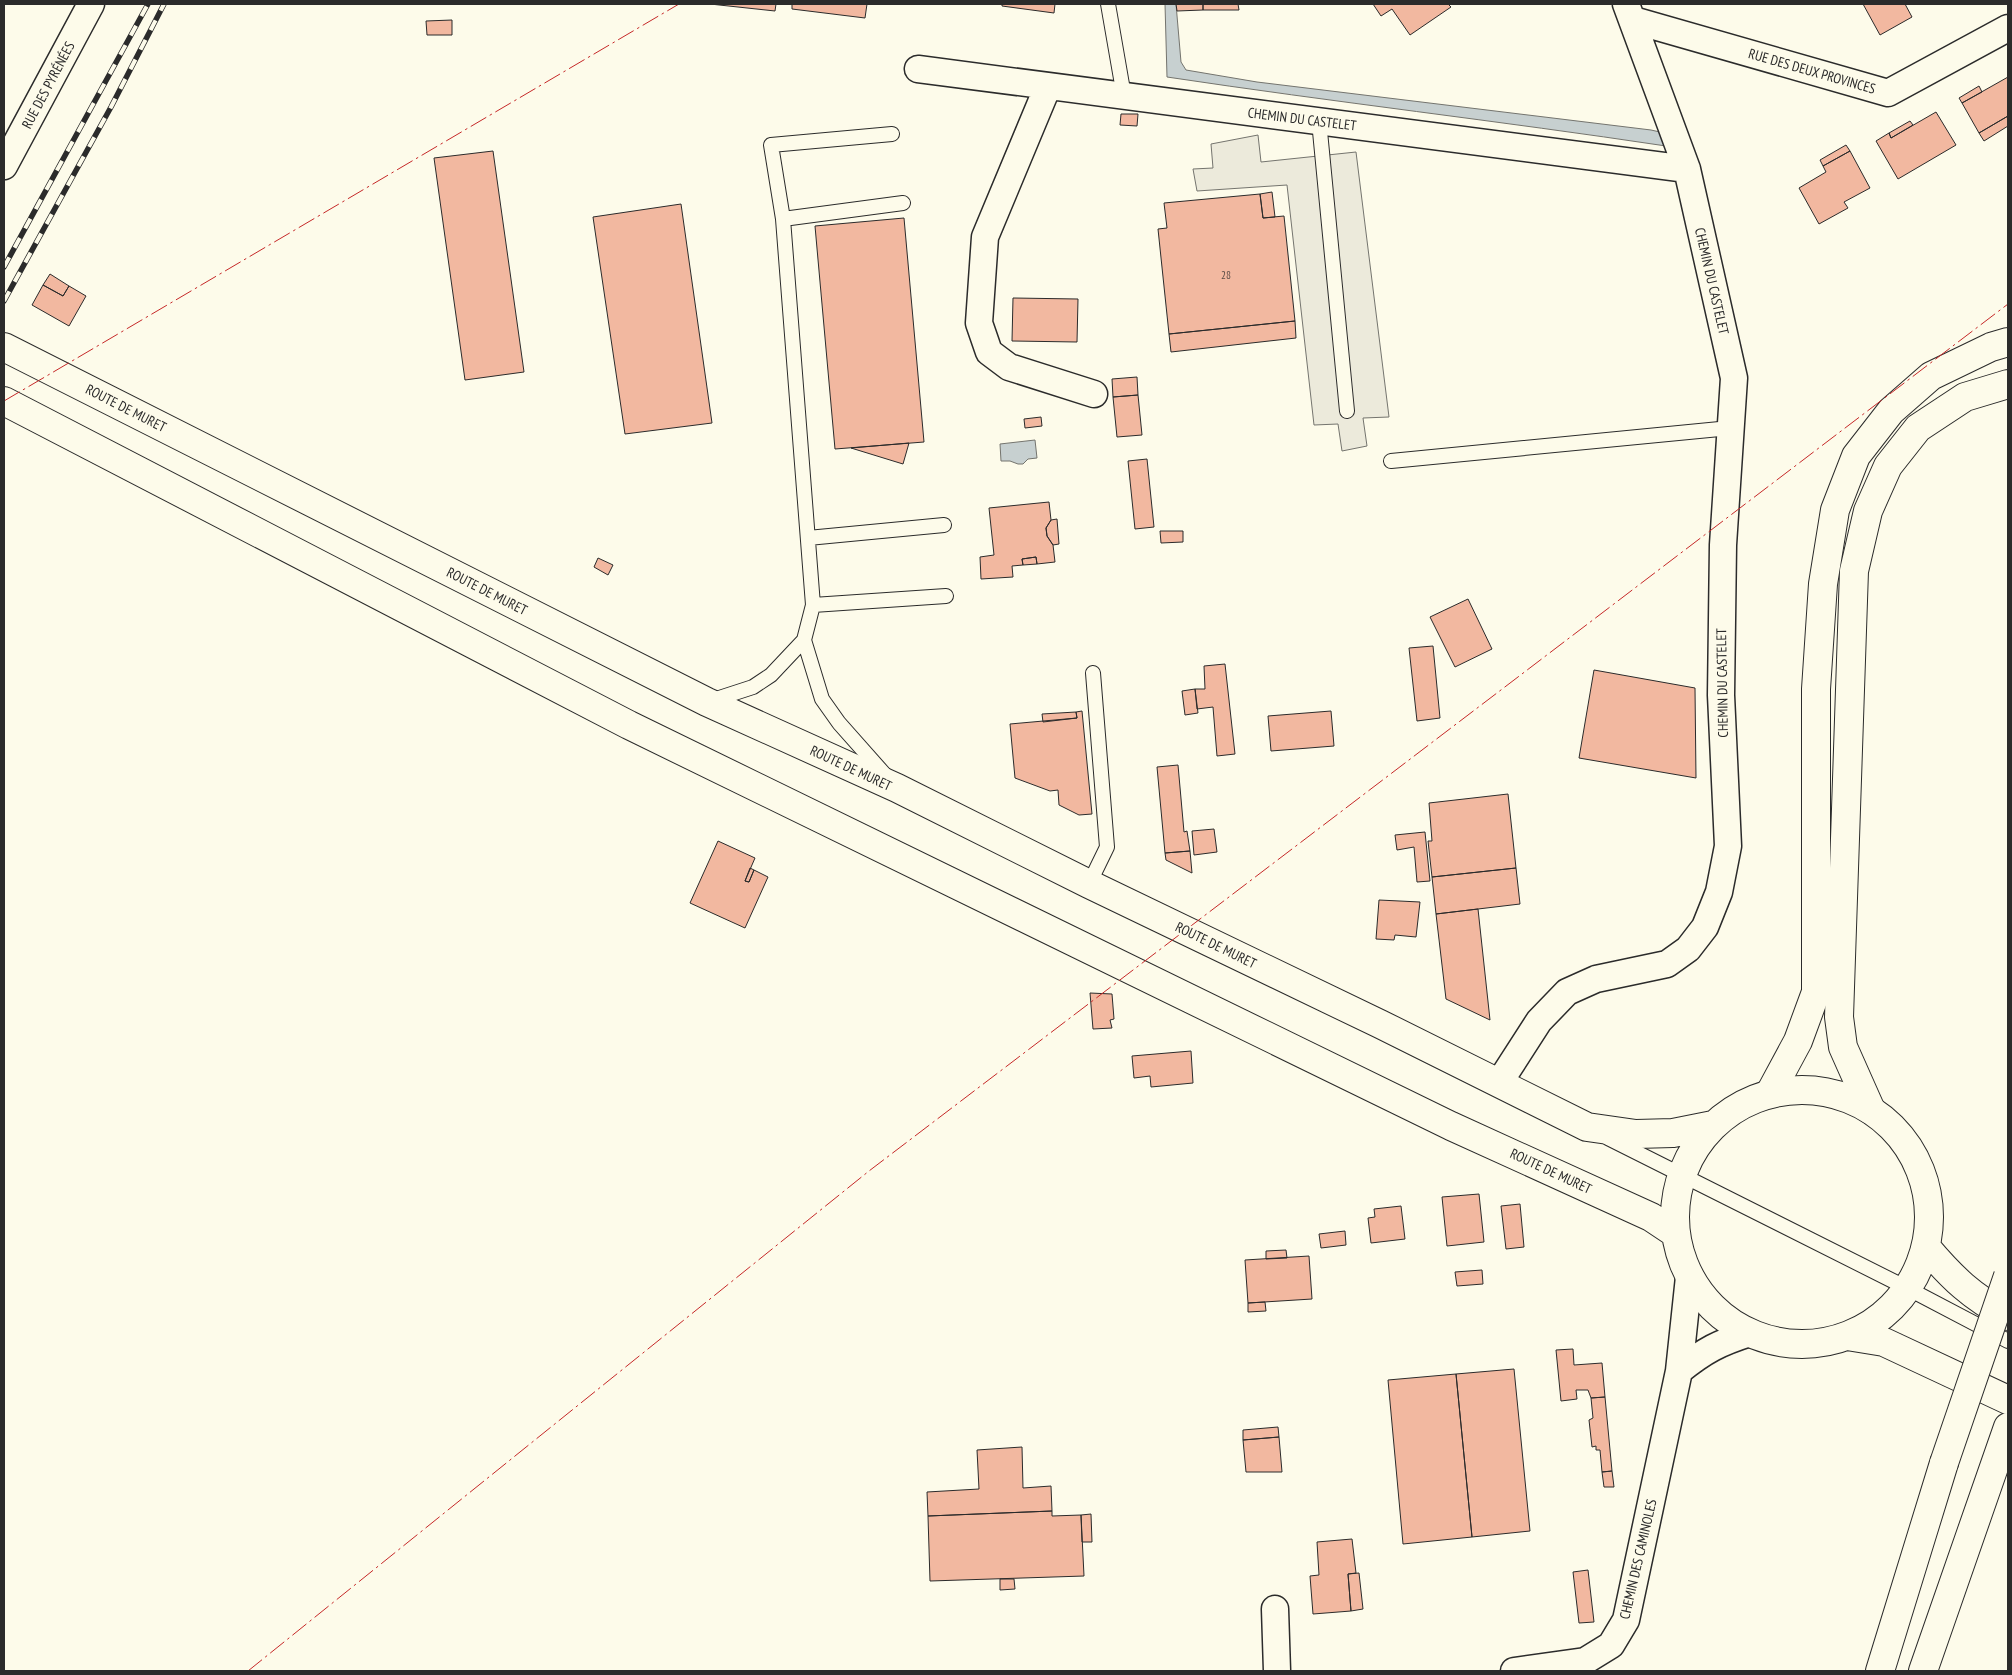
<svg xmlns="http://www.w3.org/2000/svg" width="2012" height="1675" font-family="'PT Sans Narrow',sans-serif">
<rect width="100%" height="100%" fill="#fdfbea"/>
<path fill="#eceadb" stroke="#74746e" d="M1258,135L1261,162L1356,152L1389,417L1363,418L1367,446L1342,451L1338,424L1314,425L1287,185L1197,191L1193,169L1213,168L1211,144Z"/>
<path fill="#c7d0d0" stroke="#74746e" d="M1165,4H1176L1181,62L1186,70L1257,82L1651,130L1660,132L1666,146C1500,121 1333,102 1167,77Z
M1035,440L1037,458L1028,459L1023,464H1018L1010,461H1001L1000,444Z"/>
<path fill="#f2b8a0" stroke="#2b2b2b" d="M710,4H776L775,11Z
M792,4H867L865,18L792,9Z
M1002,4H1055L1054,13L1002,6Z
M1176,4H1203V10L1177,11Z
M1203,4H1238L1239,10H1203Z
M1373,4H1448L1451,7L1410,35L1392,9L1381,16Z
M1863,4H1905L1912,17L1880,35Z
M452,20V35H427L426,21Z
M2008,77V116L1979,133L1962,103Z
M1979,86L1982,92L1962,103L1959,98Z
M1936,112L1956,145L1898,179L1876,141L1889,133L1891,138Z
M1121,114H1138L1137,126L1120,125Z
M2008,116V126L1984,141L1979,133Z
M1910,121L1913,125L1891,138L1889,133Z
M1846,145L1850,151L1823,166L1820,160Z
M493,151L524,372L465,380L434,158Z
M1850,151L1870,188L1844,202L1848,208L1819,224L1799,188L1826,172L1823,166Z
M1272,192L1275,217L1263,218L1260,194Z
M1260,194L1263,218L1284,216L1295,321L1169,334L1158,229L1167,228L1164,203Z
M681,204L712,423L625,434L593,217Z
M904,218L924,442L835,449L815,226Z
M50,274L69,286L63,296L43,285Z
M43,285L63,296L69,286L86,296L69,326L32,305Z
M1013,298L1078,299L1077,342L1012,341Z
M1295,321L1296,338L1171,352L1169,334Z
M1137,377L1138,395L1113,397L1112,379Z
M1138,395L1142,435L1117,437L1113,397Z
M1041,417L1042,426L1025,428L1024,419Z
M909,443L903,464L851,448Z
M1147,459L1154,527L1135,529L1128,461Z
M1049,502L1051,520L1046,528L1047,536L1053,545L1055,562L1037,564L1036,557L1022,559L1023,565L1012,566L1013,577L981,579L980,557L994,555L989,508Z
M1057,519L1059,544L1053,545L1047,536L1046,528L1051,520Z
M1160,531H1183V542L1161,543Z
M1036,557L1037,564L1023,565L1022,559Z
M598,558L613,565L608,575L594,567Z
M1468,599L1492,649L1455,667L1430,617Z
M1433,646L1440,718L1417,721L1409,648Z
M1225,664L1235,754L1217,756L1213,707L1197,709L1195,689H1205L1204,666Z
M1594,670L1695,688L1696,778L1579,758Z
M1195,689L1198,713L1185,715L1182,691Z
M1082,711L1092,814L1079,815L1059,805L1058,790L1050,791L1015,778L1010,724L1077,718L1076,712Z
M1331,711L1334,746L1271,751L1268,716Z
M1076,712L1077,718L1043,722L1042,714Z
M1178,765L1184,832L1187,831L1190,851L1165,853L1157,767Z
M1508,794L1516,868L1432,877L1428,841H1432L1429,803Z
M1214,829L1217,852L1194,855L1192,831Z
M1425,832L1430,881L1417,882L1414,847L1397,850L1395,835Z
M718,841L755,858L745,881L749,882L754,870L768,877L745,928L690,903Z
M1190,851L1192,873L1166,860L1165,853Z
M750,868L754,870L749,882L745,881Z
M1516,868L1520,904L1436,914L1432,877Z
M1379,900L1420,902L1416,937L1395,935L1394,940L1376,939Z
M1478,909L1490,1020L1446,999L1436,914Z
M1090,993L1112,994L1114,1019L1110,1020L1112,1028L1093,1029Z
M1191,1051L1193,1083L1151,1087L1150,1076L1134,1078L1132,1056Z
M1479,1194L1484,1242L1447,1246L1442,1197Z
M1520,1204L1524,1247L1506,1249L1501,1206Z
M1401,1206L1405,1239L1371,1243L1368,1218L1375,1217L1374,1209Z
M1345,1231L1346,1245L1321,1248L1319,1234Z
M1286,1250L1287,1258L1266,1259V1251Z
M1309,1256L1312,1299L1248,1303L1245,1260Z
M1482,1270L1483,1284L1457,1286L1455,1272Z
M1265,1302L1266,1311L1248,1312V1303Z
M1573,1349L1574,1365L1602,1363L1605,1397L1591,1398L1588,1390H1576L1577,1399L1561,1401L1556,1350Z
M1514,1369L1530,1531L1472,1537L1456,1374Z
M1456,1374L1472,1537L1403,1544L1388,1380Z
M1605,1397L1612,1471L1602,1472L1600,1450H1596V1446L1592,1447L1589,1420L1593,1418L1591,1398Z
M1278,1427L1279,1437L1243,1440V1430Z
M1279,1437L1282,1472H1246L1243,1440Z
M1022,1447L1023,1488L1051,1486L1052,1511L928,1516L927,1492L979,1489L977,1450Z
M1612,1471L1614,1487H1604L1602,1472Z
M1052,1511V1516L1081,1515L1084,1576L930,1581L928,1516Z
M1091,1514L1092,1542H1082L1081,1515Z
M1352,1539L1356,1573L1348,1574L1351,1611L1313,1614L1310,1576L1319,1575L1317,1542Z
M1588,1570L1594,1622L1579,1623L1573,1572Z
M1359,1573L1363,1609L1351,1611L1348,1574Z
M1000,1579H1014L1015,1589L1000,1590Z"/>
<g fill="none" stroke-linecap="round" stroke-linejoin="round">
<g stroke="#2b2b2b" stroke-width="16">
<path id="service" d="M1108,4L1124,96
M1319,121L1347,411
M783,219L903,203
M1391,461L1730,428
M808,538L944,525
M813,605L946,596
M804,640L822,699L839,723L886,776
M710,701L753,687L771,675L804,640L813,605L783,219L771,145L892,134
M1089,884L1107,847L1093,673
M1608,1138L1907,1288L2008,1341"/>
</g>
<g stroke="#2b2b2b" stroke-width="29">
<path id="minor" d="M1633,20L1888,93L2008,28
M918,69L1687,169
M1048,86L985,237L979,323L989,352L1009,367L1094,394
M4,166L91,4
M1499,1083L1539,1021L1567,992L1596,979L1667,964L1688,949L1705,927L1719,892L1728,846L1721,695L1723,545L1734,378L1687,169L1626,4
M1679,1371C1705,1350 1719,1343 1750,1333
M1275,1609L1277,1671
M1514,1671L1585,1661L1611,1645L1626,1620L1679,1371L1689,1277"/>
</g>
<g stroke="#2b2b2b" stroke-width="30">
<path id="primary" d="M4,347L707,702L897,788L1089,884L1380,1024L1587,1127L1636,1134L1673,1133L1713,1125
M4,401L629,725L1451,1126L1651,1217L1675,1233
M1675 1217a127 127 0 1 1 254 0a127 127 0 1 1-254 0Z
M1926,1247C1952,1278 1972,1297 2008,1316
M1847,1336L1884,1342L2008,1400"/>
</g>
<g stroke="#2b2b2b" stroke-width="30">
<path id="trunk" d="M1770,1093L1798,1041L1816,992V689L1823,584L1835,510L1856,456L1891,411L1931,376L1991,347L2008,342
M1923,1671L2008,1427"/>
</g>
<g stroke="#2b2b2b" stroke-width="30">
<path id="motorway" d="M1871,1110L1843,1047L1839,1017L1854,571L1868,511L1888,466L1918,428L1965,397L2008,384
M1880,1671L1944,1463"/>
</g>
<use href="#service" stroke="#fdfbea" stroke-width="14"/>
<use href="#minor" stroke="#fdfbea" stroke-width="26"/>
<use href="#primary" stroke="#fdfbea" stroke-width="28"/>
<use href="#trunk" stroke="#fdfbea" stroke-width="28"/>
<use href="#motorway" stroke="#fdfbea" stroke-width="28"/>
<g stroke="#2b2b2b" stroke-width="5.5">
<path id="rail" d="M4,267L148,4
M4,301L111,107L164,4"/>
</g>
<use href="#rail" stroke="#fdfbea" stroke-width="4" stroke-dasharray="11" stroke-linecap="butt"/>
<g stroke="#2b2b2b" stroke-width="30" stroke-linecap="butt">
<path id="motorway-bridge" d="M1944,1463L2008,1276"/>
</g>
<use href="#motorway-bridge" stroke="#fdfbea" stroke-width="28"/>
<path stroke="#c62828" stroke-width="1" stroke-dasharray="18 4 2.5 4" stroke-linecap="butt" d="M4,401L679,4
M248,1671L869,1171L2008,304"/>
</g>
<g text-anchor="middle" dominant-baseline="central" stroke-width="4" stroke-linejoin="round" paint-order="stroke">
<g font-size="11" fill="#5d4e48">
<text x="1226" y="275">28</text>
</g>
<g font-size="14" fill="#2b2b2b" stroke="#fdfbea">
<text transform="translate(1812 71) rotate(16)">RUE DES DEUX PROVINCES</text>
<text transform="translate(48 85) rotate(-62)">RUE DES PYRÉNÉES</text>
<text transform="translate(1302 119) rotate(7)">CHEMIN DU CASTELET</text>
<text transform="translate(1712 281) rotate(77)">CHEMIN DU CASTELET</text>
<text transform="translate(126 408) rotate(27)">ROUTE DE MURET</text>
<text transform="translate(487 591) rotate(27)">ROUTE DE MURET</text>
<text transform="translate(1722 683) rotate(-91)">CHEMIN DU CASTELET</text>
<text transform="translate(851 768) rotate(25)">ROUTE DE MURET</text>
<text transform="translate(1216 945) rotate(26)">ROUTE DE MURET</text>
<text transform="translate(1551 1171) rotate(25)">ROUTE DE MURET</text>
<text transform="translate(1638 1559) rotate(-77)">CHEMIN DES CAMINOLES</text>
</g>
</g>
<rect width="2012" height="1675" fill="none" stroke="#2b2b2b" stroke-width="10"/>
</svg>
